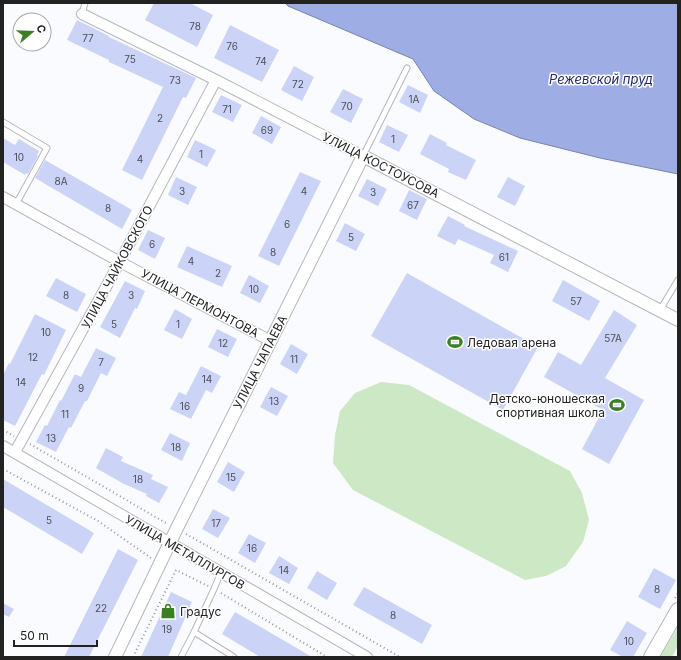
<svg xmlns="http://www.w3.org/2000/svg" width="681" height="660" font-family="Inter,sans-serif">
<rect width="100%" height="100%" fill="#fafbff"/>
<path fill="#cde8c5" d="M381,382L409,385L570,471L582,493L589,520L583,542L566,566L546,576L525,580L353,490L333,463L335,435L340,411L355,393Z
M678,627V646L672,657H660Z"/>
<path fill="#9fade5" stroke="#7a83ab" d="M285,3H678V174L600,158L520,138L474,119L434,91L413,59L288,6Z"/>
<path fill="#cbd4f7" d="M154,3H190L213,15L197,47L145,20Z
M77,20L109,36V37L196,78L186,98L183,97L142,180L122,170L163,87L109,62V60L67,40Z
M230,25L279,50L262,82L214,58Z
M294,66L314,77L302,101L281,90Z
M408,85L428,95L420,113L399,102Z
M343,89L363,99L351,123L330,112Z
M221,95L242,105L233,122L212,112Z
M261,116L281,127L272,144L252,133Z
M387,125L408,135L399,152L379,142Z
M430,134L447,143L446,145L476,160L466,180L448,172L449,169L420,154Z
M3,138L15,145L19,139L39,151L37,155L38,156L28,174L26,173L25,175L3,162Z
M195,140L216,150L207,167L187,157Z
M45,160L132,210L122,229L35,178Z
M300,172L321,181L279,266L258,256Z
M176,177L197,187L188,205L168,195Z
M508,177L525,186L515,206L497,197Z
M367,179L387,189L378,206L358,196Z
M409,190L427,199L417,220L399,211Z
M448,216L465,225L464,226L518,251L508,272L490,263L494,255L458,239L455,245L437,236Z
M345,223L365,234L356,251L336,241Z
M148,230L165,238L155,259L138,250Z
M187,246L232,266L222,287L177,267Z
M407,273L538,347L503,410L371,336Z
M249,275L269,286L260,303L240,293Z
M56,278L86,294L77,312L46,296Z
M563,280L600,301L589,321L552,301Z
M125,281L145,291L137,309L135,308L120,338L100,327Z
M175,309L192,319L182,339L164,330Z
M614,310L637,325L605,378L644,400L609,464L582,449L603,410L544,377L558,352L581,365Z
M35,314L66,330L44,375L42,374L15,426L3,420V375L9,363L10,364Z
M217,329L237,339L228,357L208,347Z
M291,344L308,354L297,374L280,364Z
M96,348L116,358L107,376L101,373L87,401H85L71,428L69,427L56,452L36,442L45,425L47,426L60,400L61,401L75,374L81,377Z
M201,366L221,376L212,393L206,390L191,419L170,409L179,392L186,395Z
M271,387L288,396L277,416L260,407Z
M170,433L190,443L182,461L161,450Z
M106,448L123,457L121,461L153,475L151,479L168,487L159,503L146,496L147,494L124,484L96,468Z
M228,462L245,472L234,492L217,482Z
M3,479L94,533L82,554L3,507Z
M213,509L230,518L218,538L202,529Z
M249,534L266,543L255,563L238,553Z
M118,549L138,560L89,657H64Z
M279,556L298,568L289,584L269,573Z
M654,568L676,580L660,609L638,597Z
M317,571L337,583L327,600L307,588Z
M364,587L432,625L422,644L353,605Z
M171,592L192,602L168,657H141Z
M3,603L14,609L9,617L3,614Z
M235,612L312,657H260L222,634Z
M627,621L647,633L633,657H623L610,650Z"/>
<g fill="none" stroke-linecap="round" stroke-linejoin="round">
<g stroke="#b6b7ba" stroke-width="7">
<path id="service" d="M82,14L85,3
M3,122L47,148L16,204
M363,156L407,68
M660,310L678,280
M221,572L214,589L194,632L234,657
M181,657L194,632"/>
</g>
<g stroke="#b6b7ba" stroke-width="12">
<path id="minor" d="M82,14L216,80L363,156
M3,197L120,262L271,341
M3,446L367,657
M15,452L117,267L216,80"/>
</g>
<g stroke="#b6b7ba" stroke-width="14">
<path id="tertiary" d="M115,657L177,528L363,156L678,320"/>
</g>
<g stroke="#b6b7ba" stroke-width="16">
<path id="secondary" d="M651,657L678,610"/>
</g>
<path stroke="#96979a" stroke-width="2" stroke-dasharray="1 3" stroke-linecap="butt" d="M3,430L14,436
M30,444L166,523
M3,469L98,521L151,558
M186,534L400,657
M221,593L327,657
M675,598L678,593
M133,657L176,570L208,586"/>
<use href="#service" stroke="#fff" stroke-width="5"/>
<use href="#minor" stroke="#fff" stroke-width="10"/>
<use href="#tertiary" stroke="#fff" stroke-width="12"/>
<use href="#secondary" stroke="#fff" stroke-width="14"/>
</g>
<defs>
<g id="stadium-bare" transform="scale(1.2)"><path d="M0-5a6.5 5 0 1 0 0 10a6.5 5 0 1 0 0-10ZM-3.5-1.8h7v3.6h-7Z" fill="#3a7f23" stroke="#fff" stroke-width="2.5" paint-order="stroke"/></g>
<g id="shop-bare" transform="scale(1.2)"><path d="M-5-2.5h2.3a2.7 3.5 0 0 1 5.4 0H5L5.5 6h-11ZM-1.5-2.5h3a1.5 2.3 0 0 0-3 0Z" fill="#3a7f23" stroke="#fff" stroke-width="2.5" paint-order="stroke"/></g>
</defs>
<g fill-rule="evenodd">
<use href="#stadium-bare" x="455" y="342"/>
<use href="#stadium-bare" x="617" y="405"/>
<use href="#shop-bare" x="168" y="611"/>
</g>
<g text-anchor="middle" dominant-baseline="central" stroke-width="3" stroke-linejoin="round" paint-order="stroke">
<g font-size="10" fill="#4c4e58">
<text x="195" y="26">78</text>
<text x="88" y="38">77</text>
<text x="232" y="46">76</text>
<text x="130" y="59">75</text>
<text x="261" y="61">74</text>
<text x="175" y="80">73</text>
<text x="298" y="84">72</text>
<text x="414" y="99">1А</text>
<text x="347" y="106">70</text>
<text x="227" y="109">71</text>
<text x="160" y="118">2</text>
<text x="267" y="130">69</text>
<text x="393" y="139">1</text>
<text x="201" y="154">1</text>
<text x="19" y="157">10</text>
<text x="140" y="159">4</text>
<text x="61" y="181">8А</text>
<text x="182" y="191">3</text>
<text x="304" y="191">4</text>
<text x="373" y="192">3</text>
<text x="413" y="205">67</text>
<text x="108" y="208">8</text>
<text x="287" y="224">6</text>
<text x="351" y="237">5</text>
<text x="152" y="244">6</text>
<text x="273" y="252">8</text>
<text x="504" y="257">61</text>
<text x="191" y="261">4</text>
<text x="218" y="273">2</text>
<text x="254" y="289">10</text>
<text x="66" y="295">8</text>
<text x="131" y="295">3</text>
<text x="576" y="301">57</text>
<text x="114" y="324">5</text>
<text x="178" y="324">1</text>
<text x="46" y="332">10</text>
<text x="613" y="338">57А</text>
<text x="223" y="343">12</text>
<text x="33" y="357">12</text>
<text x="294" y="359">11</text>
<text x="101" y="362">7</text>
<text x="207" y="379">14</text>
<text x="21" y="382">14</text>
<text x="81" y="388">9</text>
<text x="274" y="401">13</text>
<text x="185" y="406">16</text>
<text x="65" y="414">11</text>
<text x="51" y="438">13</text>
<text x="176" y="447">18</text>
<text x="231" y="477">15</text>
<text x="138" y="479">18</text>
<text x="49" y="520">5</text>
<text x="216" y="523">17</text>
<text x="252" y="548">16</text>
<text x="284" y="570">14</text>
<text x="657" y="589">8</text>
<text x="101" y="608">22</text>
<text x="393" y="615">8</text>
<text x="167" y="629">19</text>
<text x="629" y="641">10</text>
</g>
<g font-size="12" fill="#222223" stroke="#fff">
<text transform="translate(381 165) rotate(27)">УЛИЦА КОСТОУСОВА</text>
<text transform="translate(117 267) rotate(-62)">УЛИЦА ЧАЙКОВСКОГО</text>
<text transform="translate(200 303) rotate(28)">УЛИЦА ЛЕРМОНТОВА</text>
<text transform="translate(260 362) rotate(-63)">УЛИЦА ЧАПАЕВА</text>
<text transform="translate(185 552) rotate(30)">УЛИЦА МЕТАЛЛУРГОВ</text>
</g>
<g font-size="12" fill="#222223" stroke="#fff" text-anchor="start">
<text x="467" y="342">Ледовая арена</text>
<text x="605" y="398" text-anchor="end">Детско-юношеская<tspan x="605" dy="14">спортивная школа</tspan></text>
<text x="180" y="611">Градус</text>
</g>
<g font-size="13" font-style="italic" fill="#23296a" stroke="#fff">
<text x="601" y="79">Режевской пруд</text>
</g>
</g>
<rect width="681" height="660" fill="none" stroke="#222223" stroke-width="8"/>
<g transform="translate(32 32) rotate(71)"><circle r="19" fill="#ffffff" stroke="#a7a7a7"/>
<path d="M0-3L7 15L0 10L-7 15Z" fill="#3a7f23"/>
<text y="-6" font-size="11" font-weight="bold" text-anchor="middle" fill="#222223">С</text>
</g>
<path d="M14 640v6h83v-6" fill="none" stroke="#222223" stroke-width="2"/>
<text x="20" y="640" font-size="12" fill="#222223" stroke="#ffffff" stroke-width="3" paint-order="stroke">50 m</text>
</svg>
